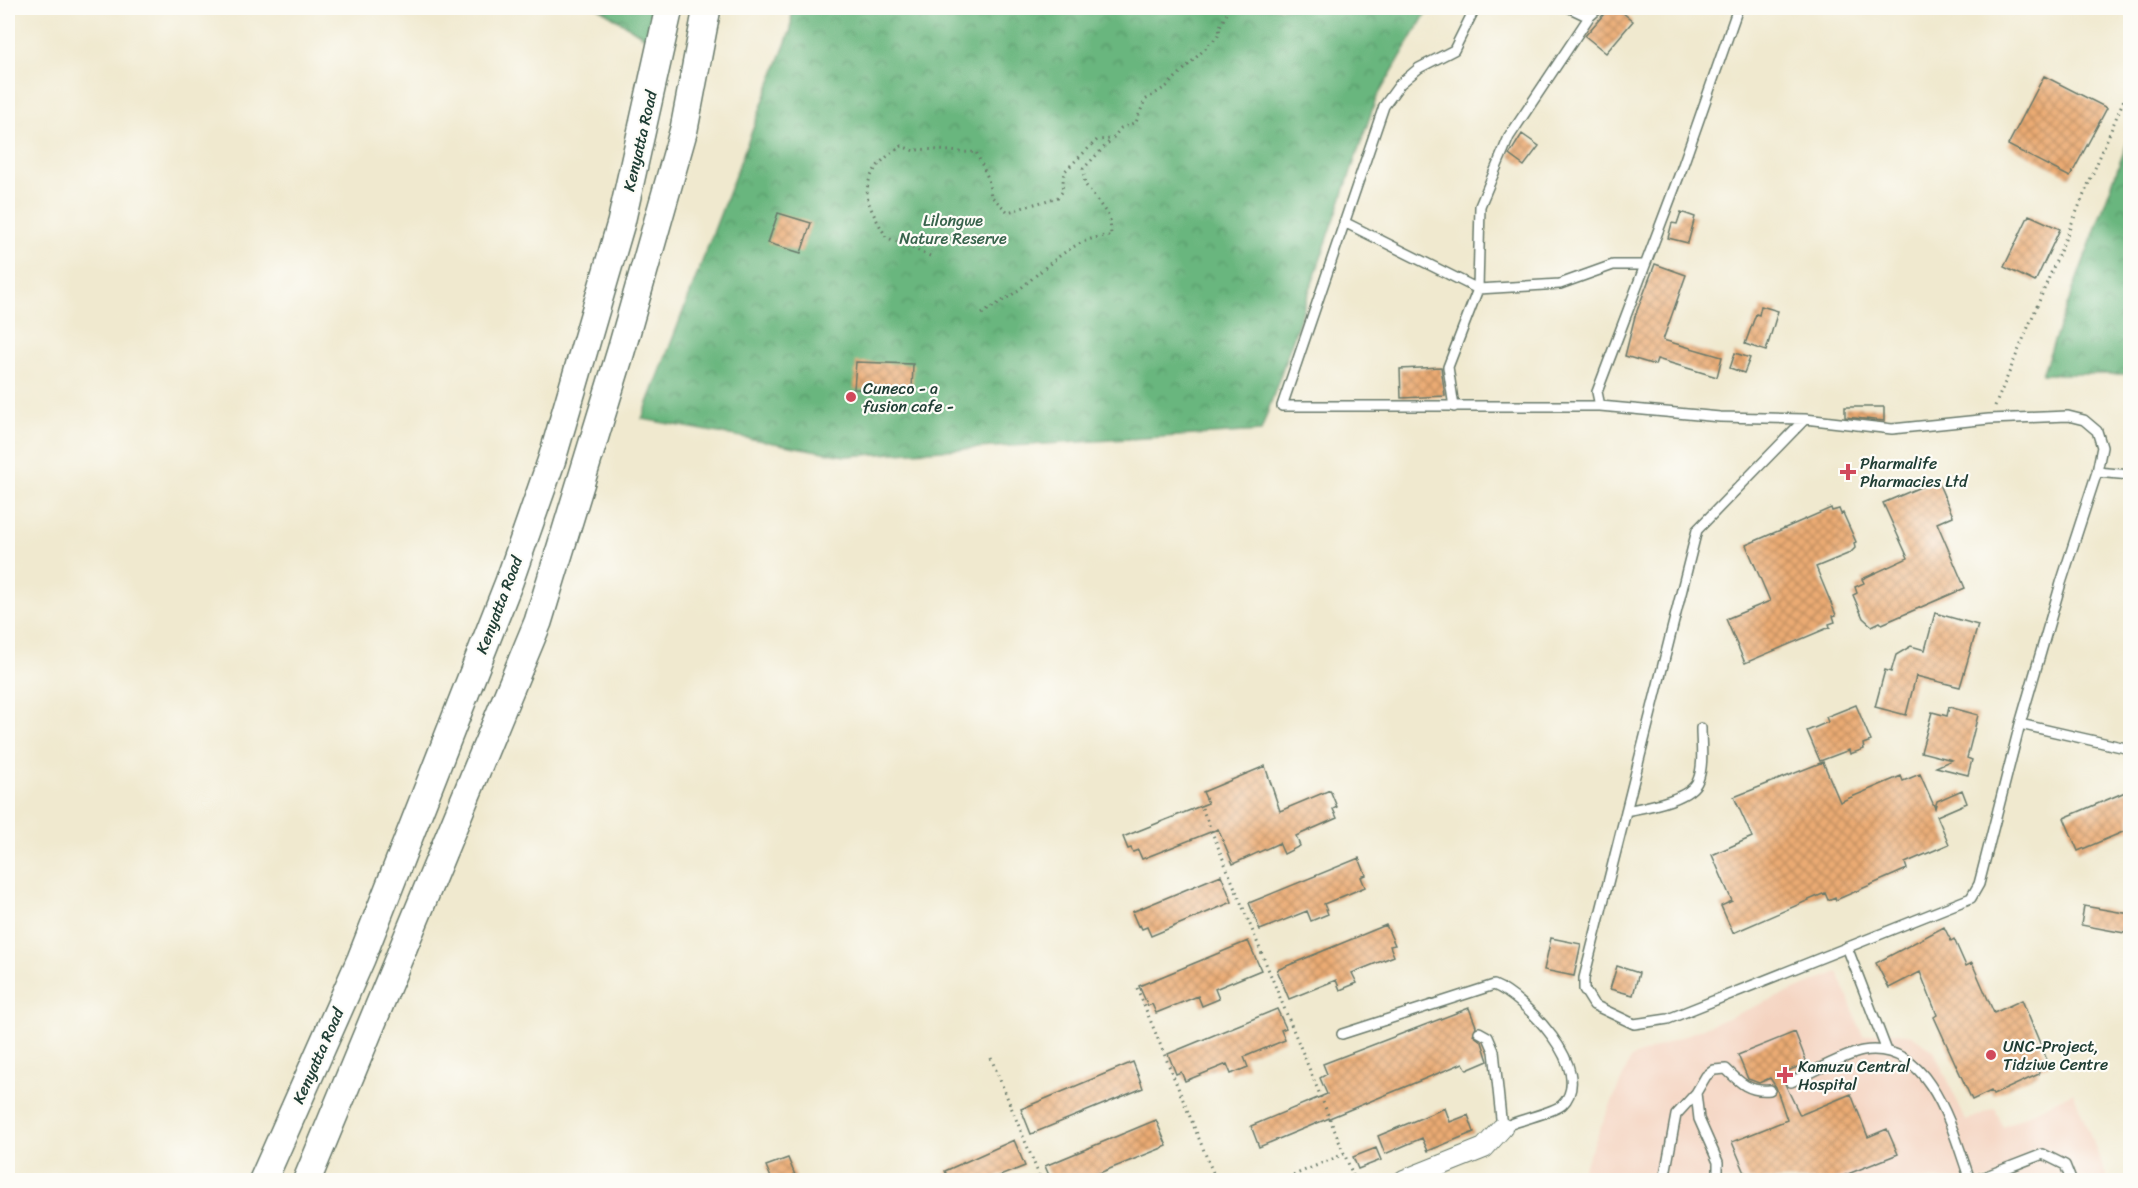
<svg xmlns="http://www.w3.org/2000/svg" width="2138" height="1188" font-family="Sriracha,sans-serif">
<defs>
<pattern id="forest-crowns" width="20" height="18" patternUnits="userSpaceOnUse" patternTransform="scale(1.5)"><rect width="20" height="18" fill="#69b67e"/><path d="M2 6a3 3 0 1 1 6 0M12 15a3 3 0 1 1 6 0" fill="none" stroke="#569568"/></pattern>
<pattern id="building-cross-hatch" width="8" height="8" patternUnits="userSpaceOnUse" patternTransform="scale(1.5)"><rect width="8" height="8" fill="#ebab73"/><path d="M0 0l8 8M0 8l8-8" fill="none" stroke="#be8c5f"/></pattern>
</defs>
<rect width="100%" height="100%" fill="#fdfcf7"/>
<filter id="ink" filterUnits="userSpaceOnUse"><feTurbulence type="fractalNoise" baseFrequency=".0167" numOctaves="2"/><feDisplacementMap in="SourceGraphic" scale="12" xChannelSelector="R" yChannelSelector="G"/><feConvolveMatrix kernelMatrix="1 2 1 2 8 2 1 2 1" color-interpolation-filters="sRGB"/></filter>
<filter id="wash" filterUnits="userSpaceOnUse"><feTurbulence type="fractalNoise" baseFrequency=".008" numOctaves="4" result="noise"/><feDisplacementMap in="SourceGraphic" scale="24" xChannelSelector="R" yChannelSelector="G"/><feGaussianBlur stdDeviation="1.35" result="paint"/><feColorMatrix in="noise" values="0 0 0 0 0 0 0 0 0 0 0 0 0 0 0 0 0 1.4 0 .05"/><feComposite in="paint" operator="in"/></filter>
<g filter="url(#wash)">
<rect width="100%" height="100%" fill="#f0e9cf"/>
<path fill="#f4d3c0" d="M1838,972L1863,1036L1889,1031L1913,1036L1934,1051L1966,1121L1995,1108L2003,1127L2073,1092L2108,1180H1578L1631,1058Z"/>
<path fill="url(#forest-crowns)" stroke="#447a59" stroke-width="1.5" d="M599,8H672L668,52Z
M792,8H1429L1376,99L1261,431L845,456L642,419L791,29Z
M2130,135V374H2042Z"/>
<g id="blocks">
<path fill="url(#building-cross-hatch)" d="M1609,8H1617L1633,21L1606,53L1585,36Z
M2044,76L2107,108L2070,177L2008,145Z
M1522,134L1539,146L1524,166L1509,155Z
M1681,212L1695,217L1688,243L1668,238L1672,223L1677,224Z
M778,213L811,223L801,253L768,243Z
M2029,215L2060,229L2035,282L2004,267Z
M1655,264L1686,275L1663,340L1722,357L1717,377L1657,359L1655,365L1625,356L1635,316Z
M1761,306L1778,311L1766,351L1745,344L1756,314L1759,315Z
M1735,353L1750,358L1744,373L1730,368Z
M856,362L913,364L912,391L854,389Z
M1441,367L1445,396L1401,398L1400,369Z
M1845,407H1884V421L1845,417Z
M1937,480L1953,516L1937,523L1965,588L1882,624L1880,622L1872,626L1863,618L1853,595L1857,593L1855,587L1864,583L1862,579L1908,558L1883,503Z
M1831,508L1832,511L1839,509L1841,514L1843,513L1856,542L1854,543L1855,548L1850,553L1816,567L1836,615L1833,616L1835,622L1829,624L1830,627L1745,663L1726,619L1770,601L1746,545Z
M1935,613L1978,625L1960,687L1916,676L1906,715L1875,707L1885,670L1891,672L1896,655L1911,646L1925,650Z
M1856,705L1871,741L1863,744L1864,749L1850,754L1849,750L1820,761L1807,731L1828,722L1826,717Z
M1949,707L1978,715L1967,758L1972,760L1968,775L1936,767L1952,760L1921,752L1932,712L1947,716Z
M1823,762L1840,802L1901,776L1903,781L1920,774L1935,808L1937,801L1962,790L1967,803L1937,816L1949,844L1905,863L1907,869L1836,900L1835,897L1828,900L1825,893L1733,933L1721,906L1732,901L1712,855L1752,837L1734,797Z
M1265,766L1280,811L1330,790L1337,807L1333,809L1337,818L1296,836L1300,846L1284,854L1279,843L1233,864L1218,829L1142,859L1138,850L1133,852L1131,848L1128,849L1123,837L1208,803L1203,792Z
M2130,790V829L2078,851L2064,818Z
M1359,858L1366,875L1361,877L1365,887L1324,904L1328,914L1311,921L1307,911L1260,930L1249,903Z
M1221,875L1232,902L1151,936L1147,927L1142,929L1140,925L1138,926L1132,912Z
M2084,906L2130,914V934L2081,925Z
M1386,925L1395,945L1390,946L1394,956L1352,973L1357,983L1340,990L1336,980L1289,999L1277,970Z
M1944,927L1951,941L1954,939L1966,966L1972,963L1994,1013L2022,1000L2049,1065L2038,1070L2039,1074L1993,1095L1991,1091L1972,1100L1934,1017L1937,1015L1920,972L1889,988L1876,963Z
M1551,938L1581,944L1574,976L1544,970Z
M1248,941L1261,970L1215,989L1219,999L1202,1006L1198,996L1156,1013L1152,1004L1148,1006L1139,986Z
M1617,966L1639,973L1633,995L1610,989Z
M1469,1008L1476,1026L1473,1035L1482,1042L1488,1061L1467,1070L1463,1063L1259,1147L1251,1126L1327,1094L1320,1078L1327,1074L1323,1064Z
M1277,1009L1286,1028L1281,1030L1285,1040L1244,1057L1248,1067L1231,1074L1227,1064L1185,1081L1181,1072L1176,1074L1168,1054Z
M1795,1032L1807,1063L1783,1073L1785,1084L1800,1115L1851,1094L1868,1137L1887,1129L1898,1154L1833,1180H1748L1732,1142L1787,1120L1776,1087L1770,1078L1759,1083L1748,1079L1738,1055Z
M1133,1062L1143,1088L1031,1134L1021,1109Z
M1445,1108L1450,1122L1468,1115L1474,1132L1428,1151L1422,1138L1385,1154L1378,1136Z
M1156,1120L1167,1146L1082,1180H1051L1045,1166Z
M1014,1140L1025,1166L990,1180H949L945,1171Z
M1376,1148L1381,1160L1358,1169L1353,1157Z
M788,1158L797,1180H772L766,1166Z"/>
</g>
</g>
<g filter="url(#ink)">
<use href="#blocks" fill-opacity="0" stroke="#68796a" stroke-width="1.5"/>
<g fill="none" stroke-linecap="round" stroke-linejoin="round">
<g stroke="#68796a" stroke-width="12">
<path id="lane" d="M1475,8L1454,50L1419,68L1400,84L1384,106L1282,406H1600
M1570,8L1589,17
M1738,8L1682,168L1597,392L1600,406L1720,417L1805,419L1892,429L1989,419L2068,416L2084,420L2097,431L2102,447L2097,472L2061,583L2020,724L2130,749
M1344,222L1478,289L1560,284L1613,265H1645
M1454,407L1448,367L1478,289L1480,206L1509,137L1589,17L1599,8
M1805,419L1697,530L1584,978V989L1594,1005L1634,1024L1668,1019L1971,898L1979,884L2020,724
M2097,472L2130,475
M1626,811C1645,807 1691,800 1698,780C1704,765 1701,744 1701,728
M1847,947L1887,1051
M1342,1034L1494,985C1524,997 1597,1071 1562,1105C1553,1113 1516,1120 1502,1128L1494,1051L1488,1037L1479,1032
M1791,1082C1810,1074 1845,1054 1863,1051C1931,1040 1953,1132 1970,1180
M1696,1093L1699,1119L1718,1162V1180
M1664,1180L1676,1115L1696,1093L1706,1076L1714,1070L1726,1069C1740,1083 1749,1092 1770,1090
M1976,1180L2043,1154L2065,1165L2071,1180"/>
</g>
<g stroke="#68796a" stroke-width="22">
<path id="street" d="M1404,1180L1484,1148L1502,1128"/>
</g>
<g stroke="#68796a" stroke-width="30">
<path id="secondary" d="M263,1180L361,959L509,582L552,459L621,223L669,8
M307,1180L538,622L621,351L684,129L707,8"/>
</g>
<path stroke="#68796a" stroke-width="3" stroke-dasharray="1.5 4.5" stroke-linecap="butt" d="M930,256L886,237C880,225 867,206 867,193C867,172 885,156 902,146L914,151C926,146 959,154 976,152L988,178L991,196L1008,212L1058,197L1062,192L1064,172L1097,140L1112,139L1121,128L1136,122L1145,100L1167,86L1220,34L1219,28L1230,8
M982,314C992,307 1003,301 1013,294C1042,273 1073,235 1111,236L1110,218L1085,184L1083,169L1111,140
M1995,406L2130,85
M1202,808L1355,1180
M1137,988L1216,1180
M991,1058L1041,1180
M1196,1180L1213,1173
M1282,1180L1344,1154"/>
<use href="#lane" stroke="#fff" stroke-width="9"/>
<use href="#street" stroke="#fff" stroke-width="20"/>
<use href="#secondary" stroke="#fff" stroke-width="27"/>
</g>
</g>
<g fill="#d1495b" stroke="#fdfcf7" stroke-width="2">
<circle cx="851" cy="397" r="6"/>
<path d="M1845 463h6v6h6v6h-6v6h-6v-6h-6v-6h6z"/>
<circle cx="1991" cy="1055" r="6"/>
<path d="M1782 1066h6v6h6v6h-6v6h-6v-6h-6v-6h6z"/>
</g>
<g text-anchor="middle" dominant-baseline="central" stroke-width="4.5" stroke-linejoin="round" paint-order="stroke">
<g font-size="16" fill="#1f3d34" stroke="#fdfcf7">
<text transform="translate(640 141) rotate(-77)">Kenyatta Road</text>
<text transform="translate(499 605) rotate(-69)">Kenyatta Road</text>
<text transform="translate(318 1056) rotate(-66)">Kenyatta Road</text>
</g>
<g font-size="16" fill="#38634c" stroke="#fdfcf7">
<text x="953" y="220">Lilongwe<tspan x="953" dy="18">Nature Reserve</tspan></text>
</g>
<g font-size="16" fill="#1f3d34" stroke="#fdfcf7" text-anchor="start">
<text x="863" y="388">Cuneco - a<tspan x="863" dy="18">fusion cafe -</tspan></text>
<text x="1860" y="463">Pharmalife<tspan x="1860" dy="18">Pharmacies Ltd</tspan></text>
<text x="2003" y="1046">UNC-Project,<tspan x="2003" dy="18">Tidziwe Centre</tspan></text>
<text x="1798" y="1066">Kamuzu Central<tspan x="1798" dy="18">Hospital</tspan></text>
</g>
</g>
<rect width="2138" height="1188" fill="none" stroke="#fdfcf7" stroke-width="30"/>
</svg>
